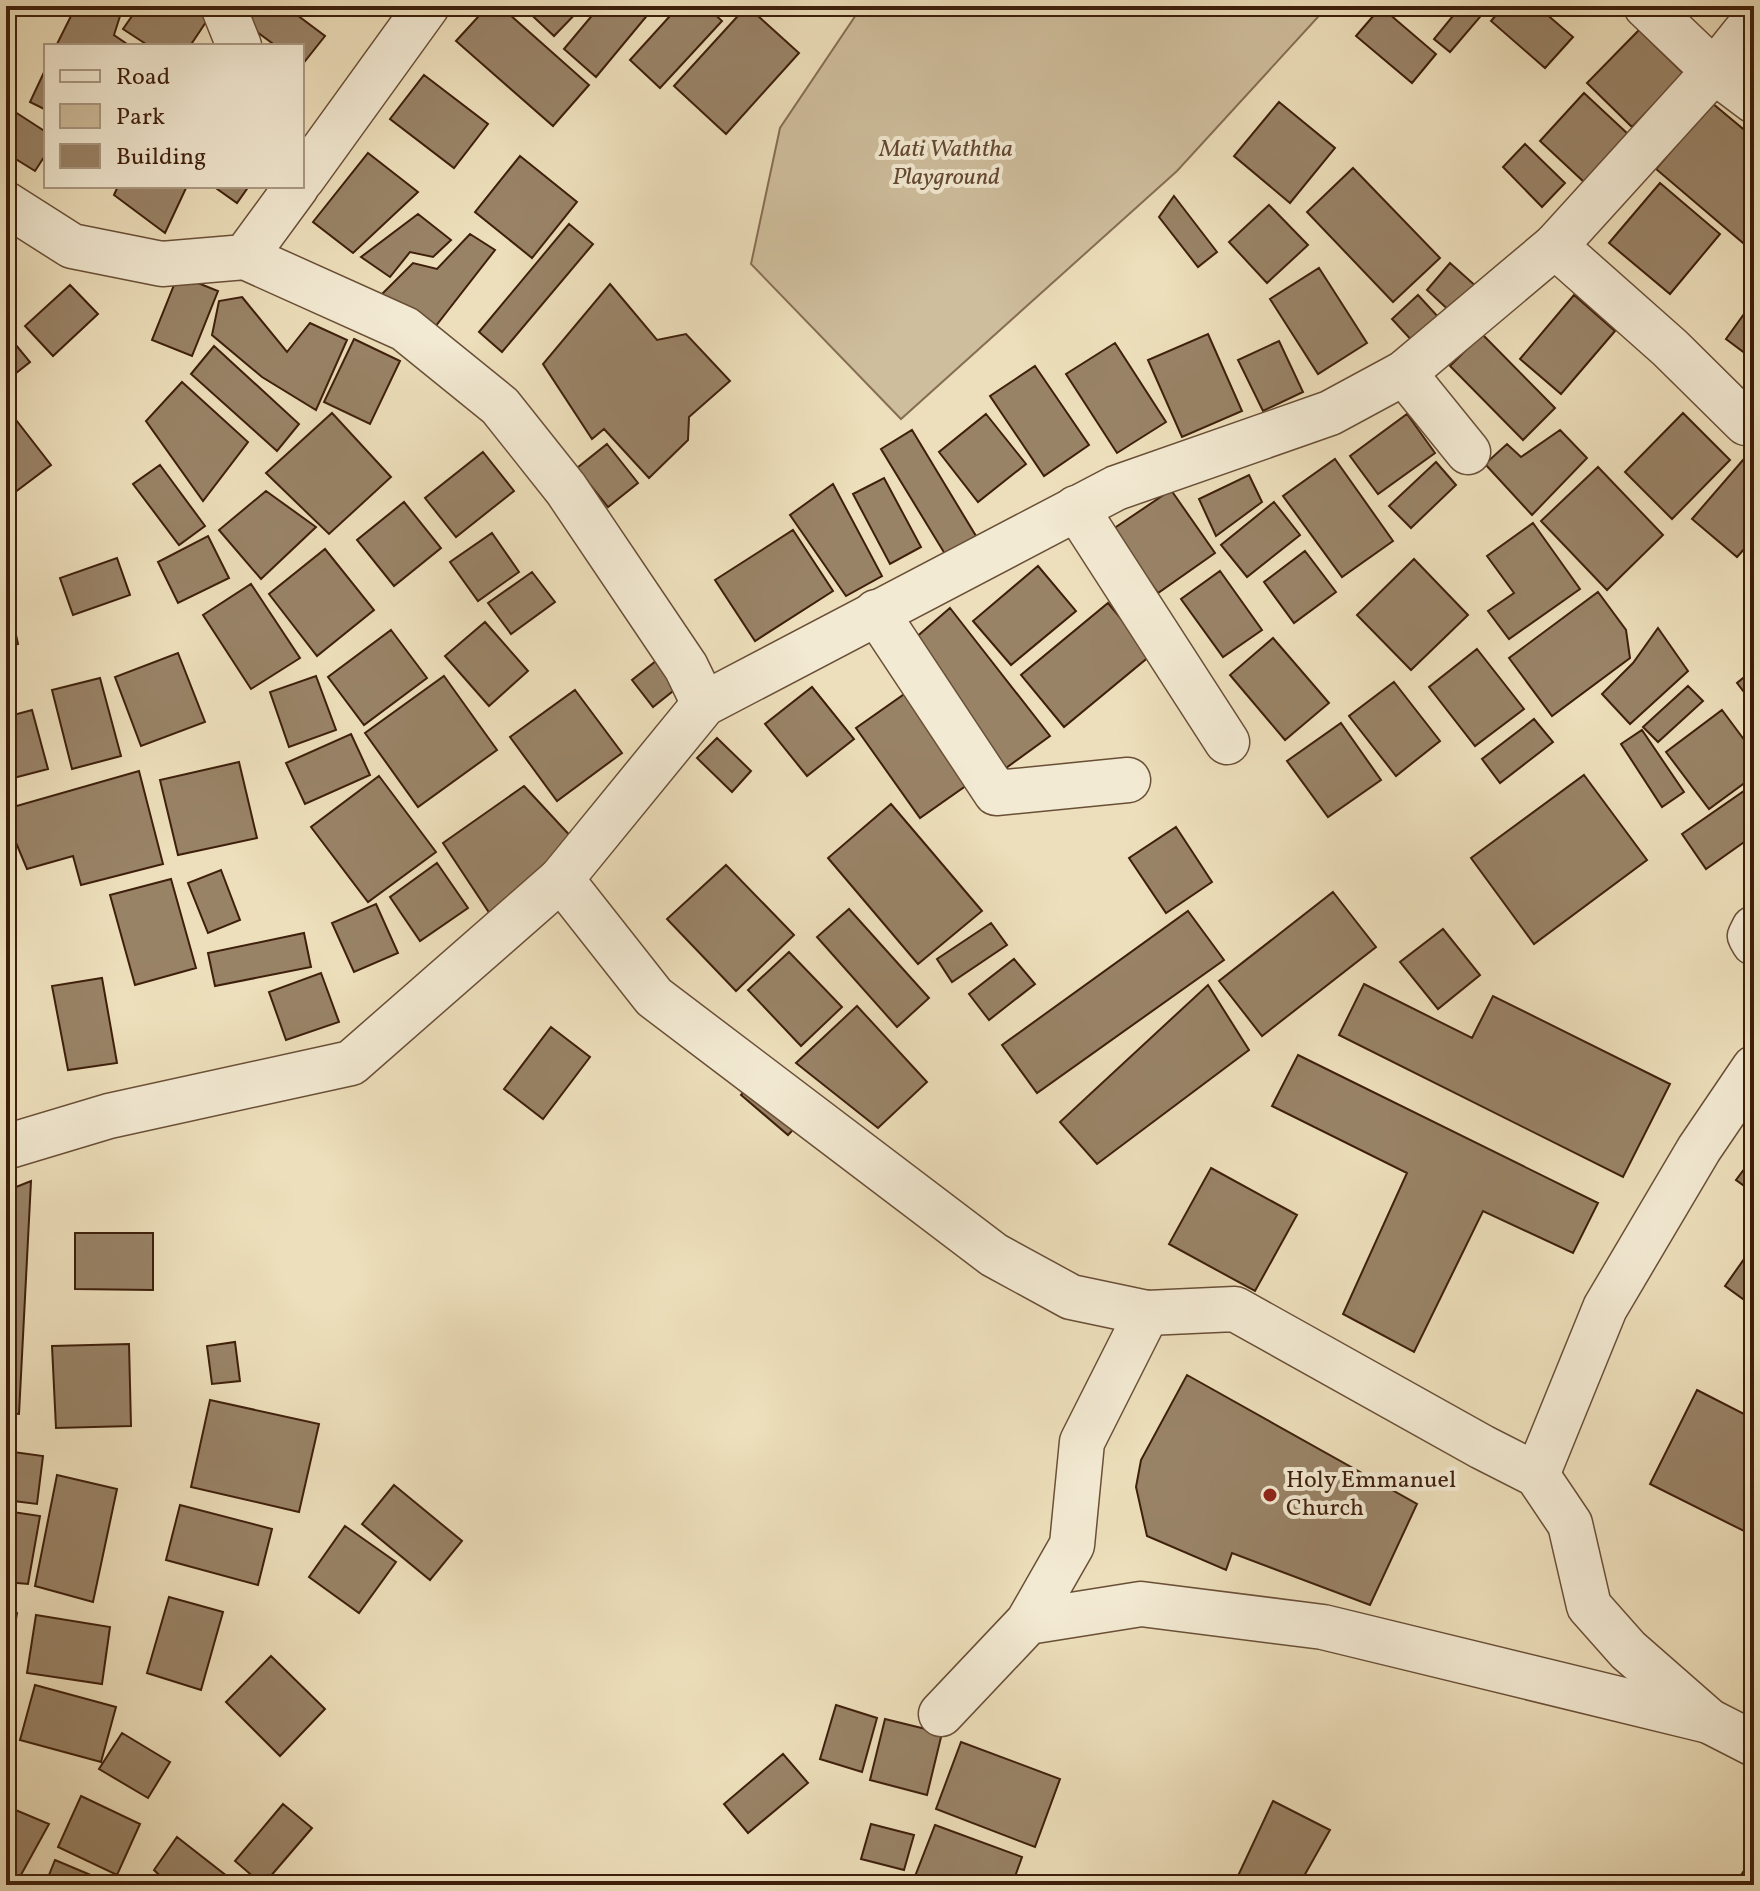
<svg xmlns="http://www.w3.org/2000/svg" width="1760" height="1891" font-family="Vollkorn,serif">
<rect width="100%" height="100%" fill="#eddfbb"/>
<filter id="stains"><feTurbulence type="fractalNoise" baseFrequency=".0025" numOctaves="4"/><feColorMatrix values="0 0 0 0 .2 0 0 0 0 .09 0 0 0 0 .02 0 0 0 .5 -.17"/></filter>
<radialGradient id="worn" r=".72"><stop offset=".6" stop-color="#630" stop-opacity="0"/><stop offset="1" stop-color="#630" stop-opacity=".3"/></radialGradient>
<path fill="#cfbe9d" stroke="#866e54" stroke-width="2" d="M862,6H1328L1177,171L901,419L751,264L780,128Z"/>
<path fill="#998367" stroke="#3e1f0b" stroke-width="2" d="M76,6H111L121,13L114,35L130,46H56Z
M139,6H214L216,7L190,46H149L123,29Z
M234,6H285L325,36L302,65V46H276L230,12Z
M488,6H500L589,85L553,126L456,41Z
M522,6H583L554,36Z
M600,6H655L596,77L564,49Z
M679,6H706L722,21L660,88L630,60Z
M747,6L799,53L726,134L674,86Z
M1461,6H1466L1480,17L1450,52L1434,39Z
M1504,6H1537L1573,37L1545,68L1491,21Z
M1381,7L1436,54L1412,83L1356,36Z
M1639,30L1684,74L1632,127L1587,83Z
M46,68V110L30,102Z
M424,75L488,124L454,168L390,119Z
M1584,93L1628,134L1584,182L1540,141Z
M1279,102L1335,148L1290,203L1234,156Z
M1712,103L1754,138V242L1749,248L1656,169Z
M12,110L46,132V154L35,171L6,153V119Z
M1525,144L1565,183L1542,207L1503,167Z
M368,153L418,192L353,253L313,222Z
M520,156L577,202L532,258L475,212Z
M1353,168L1440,258L1393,302L1307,212Z
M1660,183L1720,234L1670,294L1609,243Z
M118,186H187L165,233L114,195Z
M213,186H249L237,203Z
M1174,196L1217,252L1198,267L1159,217Z
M1269,205L1308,245L1267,283L1229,242Z
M418,214L451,240L433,257L410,252L390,277L361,257Z
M569,224L593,244L502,352L479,332Z
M470,234L495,250L435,327L380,296L413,263L437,269Z
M1450,263L1478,288L1454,315L1427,290Z
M1319,268L1367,343L1318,374L1270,299Z
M178,275L218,291L192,356L152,340Z
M610,284L657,340L686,334L730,381L689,417L688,440L649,478L604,429L592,439L543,364Z
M70,285L98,314L53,356L25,326Z
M1418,295L1440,319L1415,344L1392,319Z
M1574,295L1615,331L1561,394L1520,359Z
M242,297L287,352L310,323L347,340L316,410L262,377L212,335L219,301Z
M1754,300V360L1726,339Z
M6,333L30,362L6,381Z
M1208,334L1242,411L1182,437L1148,360Z
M1482,334L1555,408L1523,440L1450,366Z
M354,339L400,361L370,424L324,402Z
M1279,341L1303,392L1263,411L1238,360Z
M1115,343L1166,422L1117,453L1066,374Z
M214,346L299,424L277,451L191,374Z
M1035,366L1089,445L1044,476L990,396Z
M182,382L248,442L203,501L146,421Z
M6,407L51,465L6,499Z
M332,413L391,477L329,534L266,473Z
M1683,413L1730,460L1672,519L1625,472Z
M986,414L1026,464L978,502L939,452Z
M1407,414L1435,453L1378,494L1350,456Z
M912,430L976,536L945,554L881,449Z
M1560,430L1587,458L1532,515L1485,464L1507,444L1521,457Z
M607,444L638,483L608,507L577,468Z
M483,452L514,491L456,537L425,498Z
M1335,459L1393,541L1342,577L1283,496Z
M1743,460L1754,470V538L1737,557L1692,519Z
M1436,462L1456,485L1411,528L1389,506Z
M160,465L205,526L179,545L133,484Z
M1598,467L1663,535L1607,590L1541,521Z
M1249,475L1262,502L1216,536L1199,499Z
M884,478L921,547L890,564L853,494Z
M833,484L882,576L846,596L790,515Z
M1171,490L1215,553L1158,593L1113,529Z
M266,491L316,527L261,579L219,530Z
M404,502L441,548L394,586L357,540Z
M1274,502L1300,535L1247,577L1221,545Z
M1533,523L1580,589L1509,639L1488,611L1514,593L1487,556Z
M793,530L833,591L755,641L715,580Z
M492,533L519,572L478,601L450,562Z
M208,536L229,578L178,603L158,562Z
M325,549L374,610L317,656L269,594Z
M1305,551L1336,592L1294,623L1264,582Z
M117,558L130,595L73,615L60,578Z
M1414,559L1468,615L1411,670L1357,615Z
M1038,566L1076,611L1011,665L973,621Z
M1220,571L1262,630L1223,657L1181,599Z
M532,572L555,602L511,634L488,603Z
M251,584L300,658L251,689L203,615Z
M6,589L18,644L6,647Z
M1598,592L1626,630L1630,658L1552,716L1509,658Z
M1108,603L1151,655L1064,727L1021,675Z
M950,608L1050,736L1006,768L913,640Z
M485,622L528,671L489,706L445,656Z
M1658,628L1688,671L1630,724L1602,694L1633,663Z
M391,630L427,678L364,725L328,677Z
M1273,638L1329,703L1285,740L1230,675Z
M1477,649L1524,709L1475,746L1429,687Z
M178,653L205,722L141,746L115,677Z
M656,661L678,687L653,707L632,680Z
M1754,669V705L1737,683Z
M316,676L336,730L289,747L270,692Z
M444,676L497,750L418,807L365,733Z
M100,678L121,756L72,769L52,690Z
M1394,682L1440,741L1396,776L1349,716Z
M1688,686L1703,701L1658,742L1643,727Z
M812,687L854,739L807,776L765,724Z
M913,688L977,778L920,818L856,728Z
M575,690L622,753L557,801L510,737Z
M32,710L48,769L6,780V717Z
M1722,710L1754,753V776L1709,809L1666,752Z
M1534,719L1553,742L1500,783L1482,759Z
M1341,723L1381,780L1328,817L1287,761Z
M1642,730L1684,792L1662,807L1621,744Z
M351,734L370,775L305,804L286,763Z
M717,738L751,771L732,792L697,758Z
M239,762L257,838L178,855L160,780Z
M139,771L163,864L81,885L73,856L27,869L6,819V809Z
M1584,775L1647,860L1534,944L1471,858Z
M379,776L436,852L368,902L311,827Z
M1754,784V835L1706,869L1682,834Z
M524,786L575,841L490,914L443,843Z
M891,804L982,911L918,964L828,858Z
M1176,827L1212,882L1166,913L1129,858Z
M437,863L468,908L420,941L390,897Z
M726,865L794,935L736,991L667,919Z
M221,870L240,920L208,933L188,883Z
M171,879L196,968L135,985L110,895Z
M1333,892L1376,947L1262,1036L1219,981Z
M376,904L398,953L354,972L332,923Z
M849,909L929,998L897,1027L817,937Z
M1188,911L1224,960L1037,1093L1002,1045Z
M991,923L1007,945L952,982L937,959Z
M1443,929L1480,975L1438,1009L1400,962Z
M304,933L311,967L215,986L208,953Z
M789,952L842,1007L801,1046L748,990Z
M1014,959L1035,984L989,1020L969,994Z
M321,973L339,1022L286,1040L269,992Z
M102,978L117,1063L68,1070L52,986Z
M1364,984L1472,1038L1493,996L1670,1084L1623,1177L1339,1035Z
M1208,985L1249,1050L1097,1164L1060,1122Z
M857,1006L927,1082L878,1128L796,1063Z
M551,1027L590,1057L543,1119L504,1089Z
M6,1037L15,1106L6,1107Z
M1298,1055L1598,1203L1573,1253L1483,1211L1414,1352L1343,1314L1407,1173L1272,1106Z
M755,1079L803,1119L788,1135L741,1095Z
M1754,1156V1193L1736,1180Z
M1211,1168L1297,1215L1255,1291L1169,1244Z
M31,1181L19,1414L6,1413V1191Z
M75,1233H153V1290L75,1289Z
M1754,1245V1307L1725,1286Z
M235,1342L240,1381L212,1384L207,1346Z
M129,1344L131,1426L56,1428L52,1346Z
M1187,1375L1417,1504L1370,1605L1232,1553L1226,1570L1147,1536L1136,1487L1141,1460Z
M1697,1390L1754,1419V1536L1650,1484Z
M210,1400L319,1424L299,1512L191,1487Z
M6,1451L43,1456L37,1504L6,1500Z
M57,1475L117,1489L93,1602L35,1586Z
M394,1485L462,1541L430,1580L362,1524Z
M180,1505L272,1529L258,1585L166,1560Z
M6,1511L40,1516L28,1584L6,1582Z
M345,1526L396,1562L359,1613L309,1577Z
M169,1597L223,1612L201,1690L147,1673Z
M6,1611L17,1613L7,1671L6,1670Z
M36,1615L110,1627L102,1684L27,1673Z
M271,1656L325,1709L280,1756L226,1702Z
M35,1685L116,1707L101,1762L20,1740Z
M836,1705L877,1718L862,1772L820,1759Z
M885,1719L942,1733L927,1795L870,1780Z
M122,1733L170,1762L148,1798L99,1769Z
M961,1742L1060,1779L1035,1847L936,1809Z
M783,1754L808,1783L748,1833L724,1804Z
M81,1796L140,1824L117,1875L58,1847Z
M1273,1801L1330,1830L1299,1885H1252L1237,1878Z
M283,1804L312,1828L263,1885L235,1861Z
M6,1806L49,1824L17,1882L6,1875Z
M871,1824L914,1835L904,1870L861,1859Z
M935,1825L1022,1857L1012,1885H931L914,1879Z
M177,1837L228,1877L221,1885H170L154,1870Z
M1754,1855V1885H1740L1736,1883Z
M55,1860L112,1884V1885H45Z"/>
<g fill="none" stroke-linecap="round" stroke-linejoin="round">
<g stroke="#6a4f37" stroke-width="47">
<path id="minor" d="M223,6L239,46
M1714,71L1754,21
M302,179L427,6
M6,204L72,246L162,264L245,257L405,329L500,406L566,489L686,667L704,704
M1555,246L1670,348L1746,423
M245,257L297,186
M1404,373L1468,452
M1076,508L1227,742
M876,612L996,793L1128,780
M1754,928L1750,936L1754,943
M6,1147L109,1116L351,1063L561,879
M1537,1475L1605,1308L1699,1149L1754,1068
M1028,1622L1072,1545L1082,1442L1147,1313
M941,1714L1028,1622L1141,1604L1323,1627L1709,1721"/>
</g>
<g stroke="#6a4f37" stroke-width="47">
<path id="tertiary" d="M1646,6L1714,71L1754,101
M1714,71L1555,246L1404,373L1330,413L1116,488L704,704L561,879L654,997L994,1255L1071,1297L1147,1313L1235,1309L1482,1447L1537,1475L1570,1524L1589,1606L1628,1650L1709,1721L1754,1744"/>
</g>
<use href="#minor" stroke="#f3ead3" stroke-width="44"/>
<use href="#tertiary" stroke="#f3ead3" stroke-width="44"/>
</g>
<circle fill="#8f2418" stroke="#f3ead3" stroke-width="3" cx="1270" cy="1495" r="8"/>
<g text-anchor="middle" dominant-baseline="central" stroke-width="8" stroke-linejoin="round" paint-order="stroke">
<g font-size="24" font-style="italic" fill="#624730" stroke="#f3ead3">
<text x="946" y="150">Mati Waththa<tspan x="946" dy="28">Playground</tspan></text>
</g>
<g font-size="24" fill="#3e1f0b" stroke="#f3ead3" text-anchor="start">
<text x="1286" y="1481">Holy Emmanuel<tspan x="1286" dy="28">Church</tspan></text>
</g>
</g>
<rect width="1760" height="1891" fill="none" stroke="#eddfbb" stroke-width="32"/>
<rect x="8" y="8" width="1744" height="1875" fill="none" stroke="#3e1f0b" stroke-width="4"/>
<rect x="16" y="16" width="1728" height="1859" fill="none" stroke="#3e1f0b" stroke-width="2"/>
<rect x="44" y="44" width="260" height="144" fill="#f3ead3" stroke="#ab9983" stroke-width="2"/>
<rect x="60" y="70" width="40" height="12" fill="#f3ead3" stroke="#ab9983" stroke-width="2"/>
<text x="116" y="84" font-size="24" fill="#3e1f0b">Road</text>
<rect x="60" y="104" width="40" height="24" fill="#cfbe9d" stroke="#ab9983" stroke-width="2"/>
<text x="116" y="124" font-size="24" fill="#3e1f0b">Park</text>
<rect x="60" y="144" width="40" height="24" fill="#998367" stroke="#ab9983" stroke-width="2"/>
<text x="116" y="164" font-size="24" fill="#3e1f0b">Building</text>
<rect width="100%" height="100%" filter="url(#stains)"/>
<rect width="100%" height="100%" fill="url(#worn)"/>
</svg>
